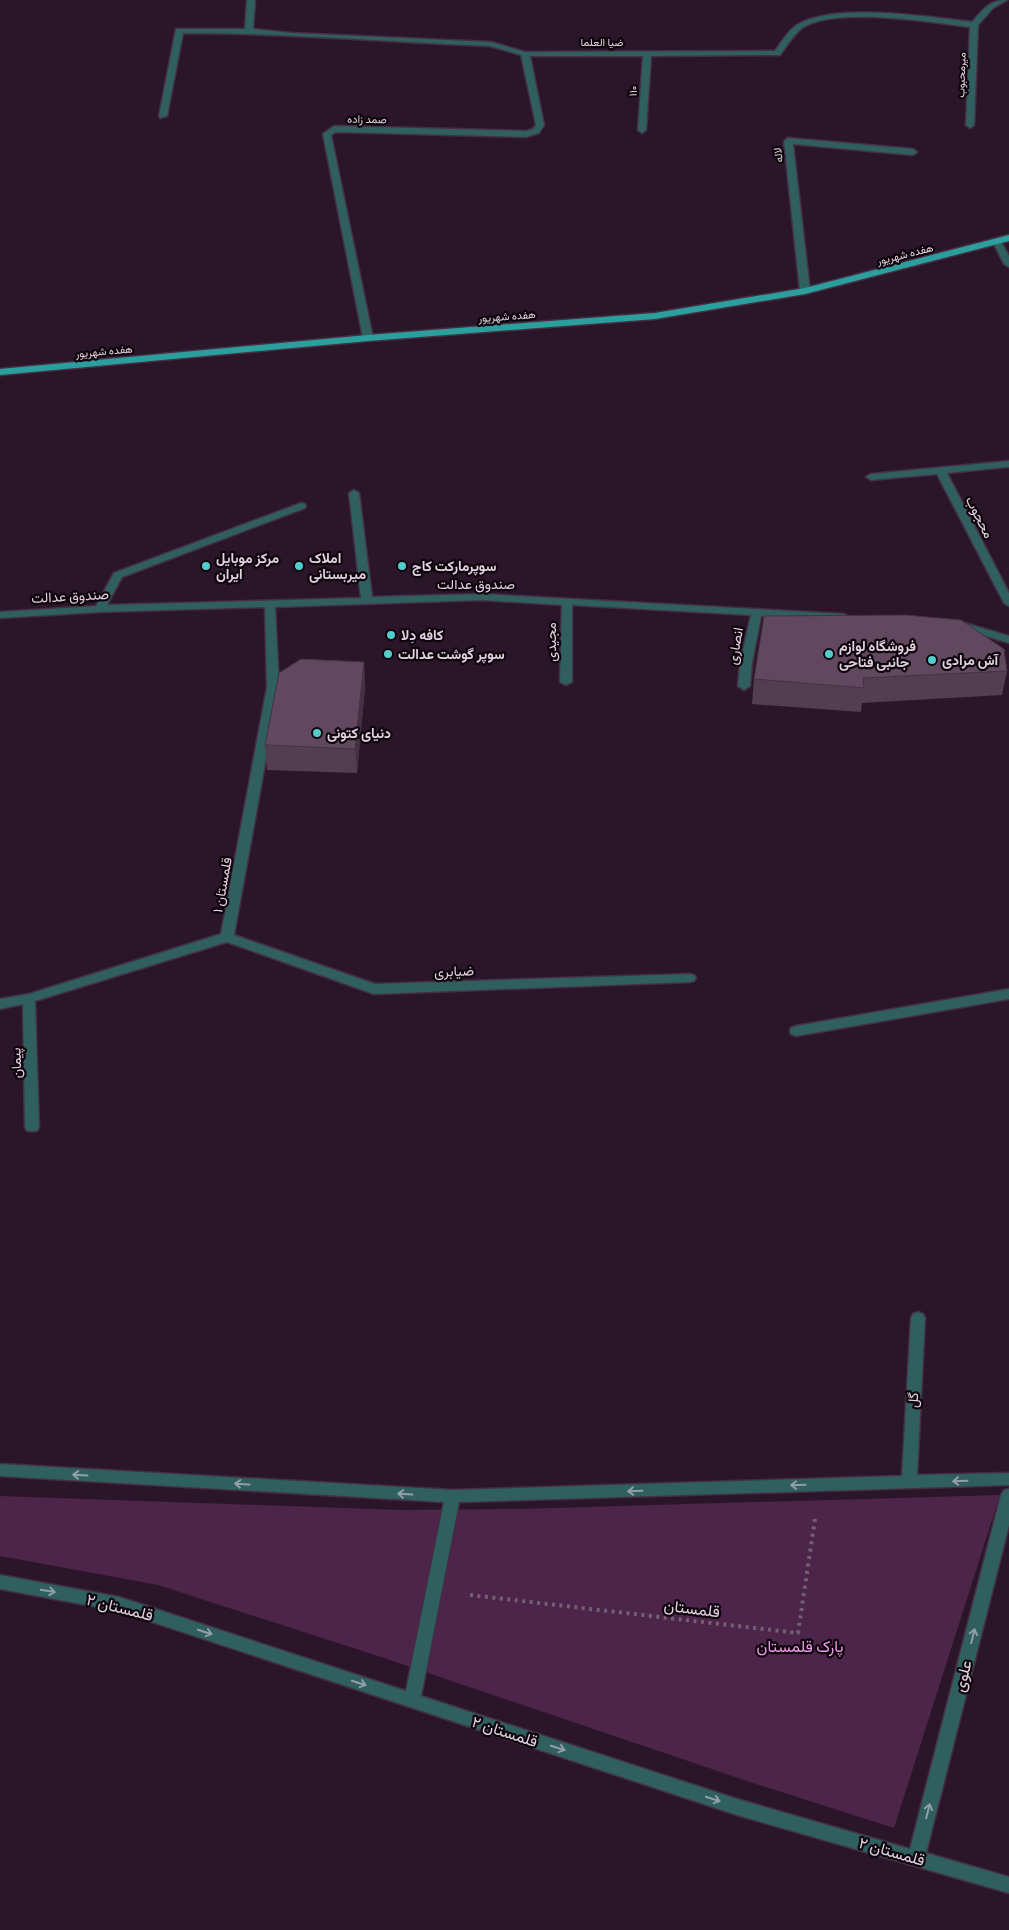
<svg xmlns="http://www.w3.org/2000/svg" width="1009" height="1930" font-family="'PT Sans Narrow',Vazirmatn,sans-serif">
<rect width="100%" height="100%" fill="#2b1629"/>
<path fill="#4d244a" d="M1000,1495L894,1828L750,1782L378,1656L158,1585L0,1556V1496L401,1510L519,1509Z"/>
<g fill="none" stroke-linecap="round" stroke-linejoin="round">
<g stroke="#443042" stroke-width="3">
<path id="minor" d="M247,0H255L253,29L291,33L491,42L525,52L775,51C782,42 788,30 797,25C834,2 930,17 972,22C983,10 989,0 1007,0L993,8L978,25L974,125L970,128L966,125L970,27C931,22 835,6 802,28C793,35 787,46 780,55H777L651,56L646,130L642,133L638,130L643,56H530L544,125L539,133L526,137L336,132L331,135L373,338L368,341L363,338L323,134L334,126L526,131L533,129L536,125L521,55L490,46C388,42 285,33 183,33L167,116L160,118L159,116L176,29H245Z
M788,138L913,149L917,152L913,155L793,144L810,291L805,294L800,291L784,141Z
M997,239L1000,240L1009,256V267L1004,264L993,242Z
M1009,461V467H1007L947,473L1009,593V606L1004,603L937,474L871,480L866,477L871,474Z
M354,490L359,493L372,597L483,594L844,614L849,617L844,620L761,616L752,663L750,686L744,690L738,686L740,663L751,615L572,605V682L566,685L560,682L562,605L483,600L275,607L279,687L234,935L375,984L690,974L694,975L696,978L694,981L690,982L374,994L227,942L35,1001L39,1127L37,1131H27L25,1127L23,1004L0,1009V999L29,994L221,934L267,687L265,607L100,612L0,618V612L96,606L114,573L301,503L305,504L306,506L305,508L122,577L107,605L361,598L349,493Z
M961,622L1009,636V643L957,627L956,625Z
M1009,989V999L796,1036L791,1034L790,1031L791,1028L796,1026Z
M918,1312L923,1314L925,1318L917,1475L1009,1473V1485L459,1502L421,1696L737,1799L910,1849L1001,1495L1004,1490L1009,1489V1525L926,1853L1009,1877V1893L737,1815L119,1611L0,1589V1575L119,1597L406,1691L444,1502L0,1476V1464L453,1490L902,1476L911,1318L913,1314Z"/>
</g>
<g stroke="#443042" stroke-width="3">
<path id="major" d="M1009,235V241L805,294L655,319L368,341L0,375V369L368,335L655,313L805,288Z"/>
</g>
<path stroke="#736071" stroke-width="4" stroke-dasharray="3 4.5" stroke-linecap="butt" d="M470,1595L798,1633L815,1519"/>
<use href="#minor" fill="#2f5f5e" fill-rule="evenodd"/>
<use href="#major" fill="#2b9f9e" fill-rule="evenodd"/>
</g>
<path fill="#533e51" d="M364,662L365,687L357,773L267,770L265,745Z
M1007,671L1002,695L862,703L861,712L752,704L754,679Z"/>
<path fill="#443242" d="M364,662L365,687L357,773L355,749Z"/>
<path fill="#61485e" stroke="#443242" d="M905,615L961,620L1004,649L1007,671L863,678L864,688L754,679L764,616Z
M301,659L364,662L355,749L265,745L279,673Z"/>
<defs><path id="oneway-shaft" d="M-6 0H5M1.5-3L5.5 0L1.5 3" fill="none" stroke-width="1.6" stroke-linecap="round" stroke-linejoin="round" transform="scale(1.25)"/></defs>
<g stroke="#919ea5">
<use href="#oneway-shaft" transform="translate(80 1475) rotate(-177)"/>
<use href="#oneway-shaft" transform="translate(960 1481) rotate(178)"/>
<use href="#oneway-shaft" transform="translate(242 1484) rotate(-177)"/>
<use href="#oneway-shaft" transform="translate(798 1485) rotate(178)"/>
<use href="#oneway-shaft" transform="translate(635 1491) rotate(178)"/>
<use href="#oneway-shaft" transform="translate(405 1494) rotate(-177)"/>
<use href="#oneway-shaft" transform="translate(48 1591) rotate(10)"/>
<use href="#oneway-shaft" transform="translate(205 1632) rotate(18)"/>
<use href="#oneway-shaft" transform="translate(973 1636) rotate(-76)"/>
<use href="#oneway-shaft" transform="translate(359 1683) rotate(18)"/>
<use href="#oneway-shaft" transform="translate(558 1748) rotate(18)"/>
<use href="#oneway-shaft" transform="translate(713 1799) rotate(18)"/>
<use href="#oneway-shaft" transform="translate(928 1811) rotate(-76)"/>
</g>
<g fill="#52cdcc" stroke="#0e050d" stroke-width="2">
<circle cx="206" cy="566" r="5"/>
<circle cx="299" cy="566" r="5"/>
<circle cx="402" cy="566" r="5"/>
<circle cx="391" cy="635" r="5"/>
<circle cx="388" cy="654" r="5"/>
<circle cx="829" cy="654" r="5"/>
<circle cx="932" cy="660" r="5"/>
<circle cx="317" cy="733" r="5"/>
</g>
<g text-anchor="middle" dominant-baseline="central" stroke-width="4.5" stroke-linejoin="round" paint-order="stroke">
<g font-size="11" fill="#e1d2df" stroke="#0e050d">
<text x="602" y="42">ضیا العلما</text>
<text transform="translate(961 75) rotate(-88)">میرمحبوب</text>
<text transform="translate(633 91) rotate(-86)">۱۱۰</text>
<text transform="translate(367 119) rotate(1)">صمد زاده</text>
<text transform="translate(778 155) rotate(-97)">لاله</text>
<text transform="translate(905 254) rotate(-14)">هفده شهریور</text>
<text transform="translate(507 316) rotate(-4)">هفده شهریور</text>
<text transform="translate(104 351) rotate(-5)">هفده شهریور</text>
</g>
<g font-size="14" fill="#e1d2df" stroke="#0e050d">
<text transform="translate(980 517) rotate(63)">محجوب</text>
<text x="476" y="584">صندوق عدالت</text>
<text transform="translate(70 596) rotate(-3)">صندوق عدالت</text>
<text transform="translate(551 642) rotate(-90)">مجیدی</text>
<text transform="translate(735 646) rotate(-80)">انصاری</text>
<text transform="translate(222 885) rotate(-80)">قلمستان ۱</text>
<text transform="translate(454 971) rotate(-2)">ضیابری</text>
<text transform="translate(16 1063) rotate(-92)">پیمان</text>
<text transform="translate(913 1400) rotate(-87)">گل</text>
</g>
<g font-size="14" font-weight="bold" fill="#e1d2df" stroke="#0e050d" text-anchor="start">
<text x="216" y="558">مرکز موبایل<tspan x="216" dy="16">ایران</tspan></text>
<text x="309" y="558">املاک<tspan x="309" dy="16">میربستانی</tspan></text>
<text x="412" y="566">سوپرمارکت کاج</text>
<text x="401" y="635">کافه دِلا</text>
<text x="839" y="646">فروشگاه لوازم<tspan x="839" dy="16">جانبی فتاحی</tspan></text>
<text x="398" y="654">سوپر گوشت عدالت</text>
<text x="942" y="660">آش مرادی</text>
<text x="327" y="733">دنیای کتونی</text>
</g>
<g font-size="16" fill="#e1d2df" stroke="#0e050d">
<text transform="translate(120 1607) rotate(14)">قلمستان ۲</text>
<text transform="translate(692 1608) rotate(7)">قلمستان</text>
<text transform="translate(962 1676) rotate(-76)">علوی</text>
<text transform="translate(505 1731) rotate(18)">قلمستان ۲</text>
<text transform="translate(892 1851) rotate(16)">قلمستان ۲</text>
</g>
<g font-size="16" fill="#f29aeb" stroke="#0e050d">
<text x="800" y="1646">پارک قلمستان</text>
</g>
</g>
</svg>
